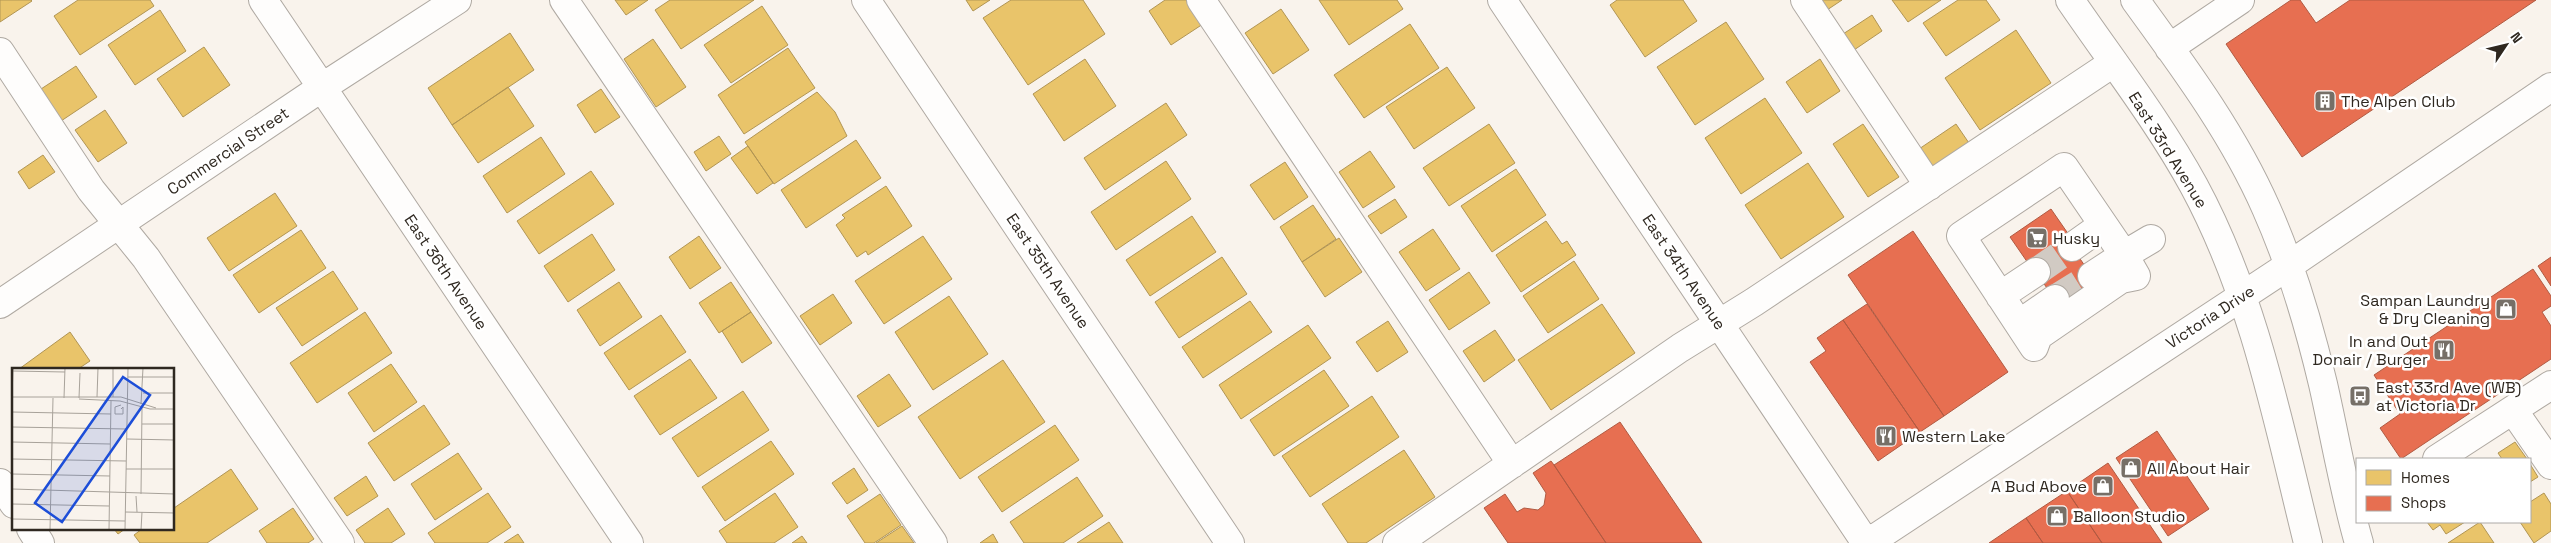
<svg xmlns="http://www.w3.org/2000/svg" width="2551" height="543" font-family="'Space Grotesk',sans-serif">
<rect width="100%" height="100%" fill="#f9f3ec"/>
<path fill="#e9c46a" stroke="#b19554" d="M0,0H31L32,1L0,22Z
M78,0H150L154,6L80,55L54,16Z
M615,0H648L626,15Z
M670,0H754L681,49L655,10Z
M966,0H990L973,11Z
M1011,0H1083L1105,34L1028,85L983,18Z
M1165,0H1187L1203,24L1171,45L1149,11Z
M1319,0H1397L1403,9L1349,45Z
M1617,0H1683L1697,21L1645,57L1610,5Z
M1820,0H1842L1827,10Z
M1892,0H1941L1908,22Z
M1958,0H1986L2000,20L1946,56L1923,23Z
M762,6L788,45L731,83L704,45Z
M1281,9L1309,50L1273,74L1245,33Z
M160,10L186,51L135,85L108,45Z
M1872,15L1882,31L1854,50L1843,34Z
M1726,22L1764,79L1695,125L1657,67Z
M1410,24L1439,68L1364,118L1334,75Z
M2016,30L2051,83L1980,130L1945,78Z
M510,33L534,70L452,125L428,88Z
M653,39L686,87L656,107L624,59Z
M204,47L230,85L183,117L157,79Z
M788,48L815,88L744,134L718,95Z
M1085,59L1116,106L1064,141L1033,94Z
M1820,59L1840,91L1807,113L1786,82Z
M76,66L97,97L61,121L41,89Z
M1447,67L1475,108L1414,149L1386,107Z
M508,87L534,126L478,163L452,125Z
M601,89L620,117L595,133L577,105Z
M817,92L835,112L847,136L774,184L745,142Z
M1765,98L1802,153L1741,194L1705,138Z
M1166,103L1187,135L1105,190L1084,158Z
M105,110L127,143L98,162L75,130Z
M1489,124L1515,163L1449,206L1423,168Z
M1863,124L1899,177L1868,197L1833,144Z
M1956,124L1971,146L1934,171L1919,149Z
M719,136L731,154L706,171L694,152Z
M541,137L565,174L507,213L483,176Z
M856,140L881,178L806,228L781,190Z
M748,146L773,183L757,194L731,158Z
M1370,151L1395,187L1363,208L1339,172Z
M43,155L55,172L29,189L18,172Z
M1166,161L1191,199L1116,250L1091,212Z
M1285,162L1308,197L1274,220L1250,185Z
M1808,163L1844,217L1781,259L1745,205Z
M1516,169L1546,215L1492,252L1461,206Z
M591,171L614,204L539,254L517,221Z
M886,186L912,226L868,255L866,251L857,257L836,225L845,218L842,215Z
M275,193L297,226L229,271L207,238Z
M1395,199L1407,217L1381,234L1368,216Z
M1313,205L1336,239L1302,262L1280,227Z
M1192,216L1216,252L1150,296L1126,260Z
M1546,221L1562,244L1567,241L1576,255L1521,292L1496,255Z
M1433,229L1460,269L1426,291L1399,252Z
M301,230L326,268L259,313L233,275Z
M592,234L615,270L568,302L544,266Z
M699,236L721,268L690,289L669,257Z
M923,236L952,279L884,324L855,281Z
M1339,238L1362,272L1325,297L1302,262Z
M1222,257L1247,294L1179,338L1155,302Z
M1574,261L1599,299L1548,333L1523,296Z
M333,271L358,309L302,346L276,308Z
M1469,272L1490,303L1449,330L1429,300Z
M619,282L642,317L600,346L577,310Z
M731,282L751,312L719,333L699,303Z
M833,294L852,323L820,345L800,316Z
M949,296L988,354L933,390L895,332Z
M1250,301L1272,332L1203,378L1182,347Z
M1602,304L1635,353L1551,410L1518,360Z
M365,312L392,353L317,403L290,363Z
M751,312L772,343L742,363L722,331Z
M661,315L686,352L629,390L604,353Z
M1388,321L1408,352L1377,372L1356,342Z
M1308,325L1331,358L1241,419L1219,385Z
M1495,330L1515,360L1484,382L1463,351Z
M70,332L90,361L78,369H19Z
M690,359L717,398L660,435L634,396Z
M1003,360L1045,422L960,479L918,417Z
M391,364L417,402L374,432L348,393Z
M1324,370L1349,406L1274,456L1250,420Z
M889,374L911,406L878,427L857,396Z
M743,391L769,430L698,477L672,438Z
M1372,396L1399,437L1310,497L1282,456Z
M424,405L450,444L394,481L368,443Z
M1055,425L1079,460L1002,512L978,477Z
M771,441L794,474L725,521L702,487Z
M2515,442L2527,459H2502L2498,453Z
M1404,450L1435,497L1366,543H1348L1322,504Z
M458,453L482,489L435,520L411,484Z
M2530,464L2538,477L2530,482Z
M854,468L868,490L847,504L832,483Z
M231,469L258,509L207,543H140L134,535L142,529H174V508Z
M366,476L378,496L347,516L334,498Z
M1077,477L1103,516L1063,543H1024L1010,522Z
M488,493L511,527L487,543H435L428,533Z
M775,493L798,527L774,543H727L719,531Z
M2544,493L2551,504V531L2534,543L2520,522H2530V502Z
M880,494L901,525L874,543H865L847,516Z
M293,508L314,539L308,543H267L259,531Z
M388,508L405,534L391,543H365L356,530Z
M1109,522L1123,543H1077Z
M2427,522H2465L2446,534L2440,525L2433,530Z
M2480,522L2494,543H2448Z
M902,526L914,543H876Z
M114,529H125L118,534Z
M518,534L524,543H504Z
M993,534L998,543H980Z
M802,536L807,543H792Z"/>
<path fill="#e76f51" stroke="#b05a42" d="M2291,0H2300L2316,23L2350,0H2536L2302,157L2226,44Z
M2051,209L2069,235L2028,263L2010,237Z
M1913,231L2008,372L1944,416L1848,275Z
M2065,237L2096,282L2060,307L2029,262Z
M2551,257V286L2538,266Z
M2533,269L2551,296V306L2542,312L2551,326V359L2401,459L2380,428L2400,414L2374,375Z
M1867,304L1944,416L1920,432L1843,320Z
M1843,320L1920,432L1878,461L1810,362L1826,351L1817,338Z
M1620,422L1702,543H1606L1554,465Z
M2157,431L2209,509L2168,536L2116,458Z
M1551,461L1554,465L1606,543H1508L1484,508L1505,494L1517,512L1524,508L1538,510L1544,505L1546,493L1533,473Z
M2108,463L2162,543H2102L2067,491Z
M2067,491L2102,543H2043L2026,518Z
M2026,518L2043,543H1989Z"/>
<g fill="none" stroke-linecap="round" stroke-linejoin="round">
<path stroke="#d1cac3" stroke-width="28" stroke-dasharray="28 14" stroke-linecap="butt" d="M2036,272L2072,247
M2055,299L2092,276"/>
<g stroke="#afa9a2" stroke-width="30">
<path id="minor" d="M263,0L629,543
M564,0L933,543
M866,0L1230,543
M1201,0L1512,464
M1502,0L1866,543
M1805,0L1929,186
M2070,0C2111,60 2159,122 2194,186C2254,297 2278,422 2308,543
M2135,0C2183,66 2233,133 2266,208C2291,264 2309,325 2323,384C2335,437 2344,491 2359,543
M2169,48L2240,0
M0,52L91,190L146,258L340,543
M2072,247L2103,225
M2000,296L2036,272
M0,304L321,88L457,0
M2019,324L2055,299
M2034,347L1961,236L2064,167L2124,255L2151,239
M2034,347L2038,336L2121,279L2136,276L2124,255L2092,276
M2513,410L2551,465
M2437,459L2551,385
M0,483L14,504
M31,529L40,543
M1397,543L1680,348L1754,302L2113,63
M1868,543L2288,266L2551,87"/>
</g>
<use href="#minor" stroke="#fefdfc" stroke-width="28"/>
</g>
<defs>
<g id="building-square" transform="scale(1.125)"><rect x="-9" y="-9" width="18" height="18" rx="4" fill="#766f67" stroke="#fff"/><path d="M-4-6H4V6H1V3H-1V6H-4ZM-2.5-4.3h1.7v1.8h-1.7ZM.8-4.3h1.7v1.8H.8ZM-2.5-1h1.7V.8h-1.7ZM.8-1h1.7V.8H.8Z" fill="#fff"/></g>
<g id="supermarket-square" transform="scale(1.125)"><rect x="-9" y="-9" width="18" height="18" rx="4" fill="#766f67" stroke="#fff"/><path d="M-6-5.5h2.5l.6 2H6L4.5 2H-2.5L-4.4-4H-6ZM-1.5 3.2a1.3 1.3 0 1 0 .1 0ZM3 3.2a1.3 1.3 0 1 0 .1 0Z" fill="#fff"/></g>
<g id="shop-square" transform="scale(1.125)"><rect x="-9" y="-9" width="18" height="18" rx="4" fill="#766f67" stroke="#fff"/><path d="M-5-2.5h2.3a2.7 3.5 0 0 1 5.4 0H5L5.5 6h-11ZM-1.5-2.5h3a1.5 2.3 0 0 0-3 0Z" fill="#fff"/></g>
<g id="restaurant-square" transform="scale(1.125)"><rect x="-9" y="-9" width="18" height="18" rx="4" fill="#766f67" stroke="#fff"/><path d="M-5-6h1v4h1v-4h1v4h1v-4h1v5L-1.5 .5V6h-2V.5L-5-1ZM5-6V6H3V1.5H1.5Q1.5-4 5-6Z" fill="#fff"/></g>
<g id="bus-square" transform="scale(1.125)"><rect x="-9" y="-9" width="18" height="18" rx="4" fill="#766f67" stroke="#fff"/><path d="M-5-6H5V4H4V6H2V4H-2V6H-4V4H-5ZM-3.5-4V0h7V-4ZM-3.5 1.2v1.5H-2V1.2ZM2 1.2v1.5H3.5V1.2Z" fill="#fff"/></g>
</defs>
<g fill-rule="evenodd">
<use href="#building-square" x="2325" y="101"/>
<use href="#supermarket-square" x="2037" y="238"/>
<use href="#shop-square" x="2506" y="309"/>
<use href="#restaurant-square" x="2444" y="350"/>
<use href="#bus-square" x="2360" y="396"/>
<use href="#restaurant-square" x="1886" y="436"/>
<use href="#shop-square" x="2131" y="468"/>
<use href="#shop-square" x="2103" y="486"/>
<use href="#shop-square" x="2057" y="516"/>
</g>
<g text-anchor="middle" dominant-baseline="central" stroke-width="5" stroke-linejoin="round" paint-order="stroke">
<g font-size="16" fill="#2f2820" stroke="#fff" text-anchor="start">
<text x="2341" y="101">The Alpen Club</text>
<text x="2053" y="238">Husky</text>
<text x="2490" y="300" text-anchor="end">Sampan Laundry<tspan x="2490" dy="18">&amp; Dry Cleaning</tspan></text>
<text x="2428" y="341" text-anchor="end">In and Out<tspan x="2428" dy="18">Donair / Burger</tspan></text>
<text x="2376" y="387">East 33rd Ave (WB)<tspan x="2376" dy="18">at Victoria Dr</tspan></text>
<text x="1902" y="436">Western Lake</text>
<text x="2147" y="468">All About Hair</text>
<text x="2087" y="486" text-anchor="end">A Bud Above</text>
<text x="2073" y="516">Balloon Studio</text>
</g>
<g font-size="16" fill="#2f2820" stroke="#fff">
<text transform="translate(2168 150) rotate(58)">East 33rd Avenue</text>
<text transform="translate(228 151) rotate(-34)">Commercial Street</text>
<text transform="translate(1048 271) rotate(56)">East 35th Avenue</text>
<text transform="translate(446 272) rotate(56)">East 36th Avenue</text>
<text transform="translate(1684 272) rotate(56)">East 34th Avenue</text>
<text transform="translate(2210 317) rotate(-33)">Victoria Drive</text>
</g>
</g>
<g transform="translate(12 368)">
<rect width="162" height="162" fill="#f9f3ec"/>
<path fill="none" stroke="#a8a29a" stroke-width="1" d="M1,3L53,4M116,9H163M131,25H163M0,29H109L144,40M0,29L1,0M85,29L86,0M101,29V0M52,30L53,0M67,30L68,5M67,31L108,33L138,41H163M129,36L131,0M109,41L111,39V46H103V39L109,37M0,44L99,46M130,56H163M0,59L115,61M115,71L163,72M0,74L98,76M0,91L114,93M114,101H163M0,106L98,108M0,121L163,126M129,126L130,40M124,128L125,144M0,136L97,138M113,144L163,145M0,151L113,153M38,162L41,30M97,162L99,33M113,162L116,0M129,162L130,144"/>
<path fill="#1d4ed8" fill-opacity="0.15" stroke="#1d4ed8" stroke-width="2.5" d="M111,9L138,27L50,154L23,135Z"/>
<rect width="162" height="162" fill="none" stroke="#2f2820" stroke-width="2.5"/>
</g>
<rect x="2356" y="458" width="175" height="65" fill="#ffffff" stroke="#aca9a6"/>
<rect x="2366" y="470" width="25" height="15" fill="#e9c46a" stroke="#aca9a6"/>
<text x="2401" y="483" font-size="15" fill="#2f2820">Homes</text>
<rect x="2366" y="496" width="25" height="15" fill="#e76f51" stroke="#aca9a6"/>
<text x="2401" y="508" font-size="15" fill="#2f2820">Shops</text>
<g transform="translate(2506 45) rotate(55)" stroke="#ffffff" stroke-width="4" paint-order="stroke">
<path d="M0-4L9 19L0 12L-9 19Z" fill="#2f2820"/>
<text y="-8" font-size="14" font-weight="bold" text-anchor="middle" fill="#2f2820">N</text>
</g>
</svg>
